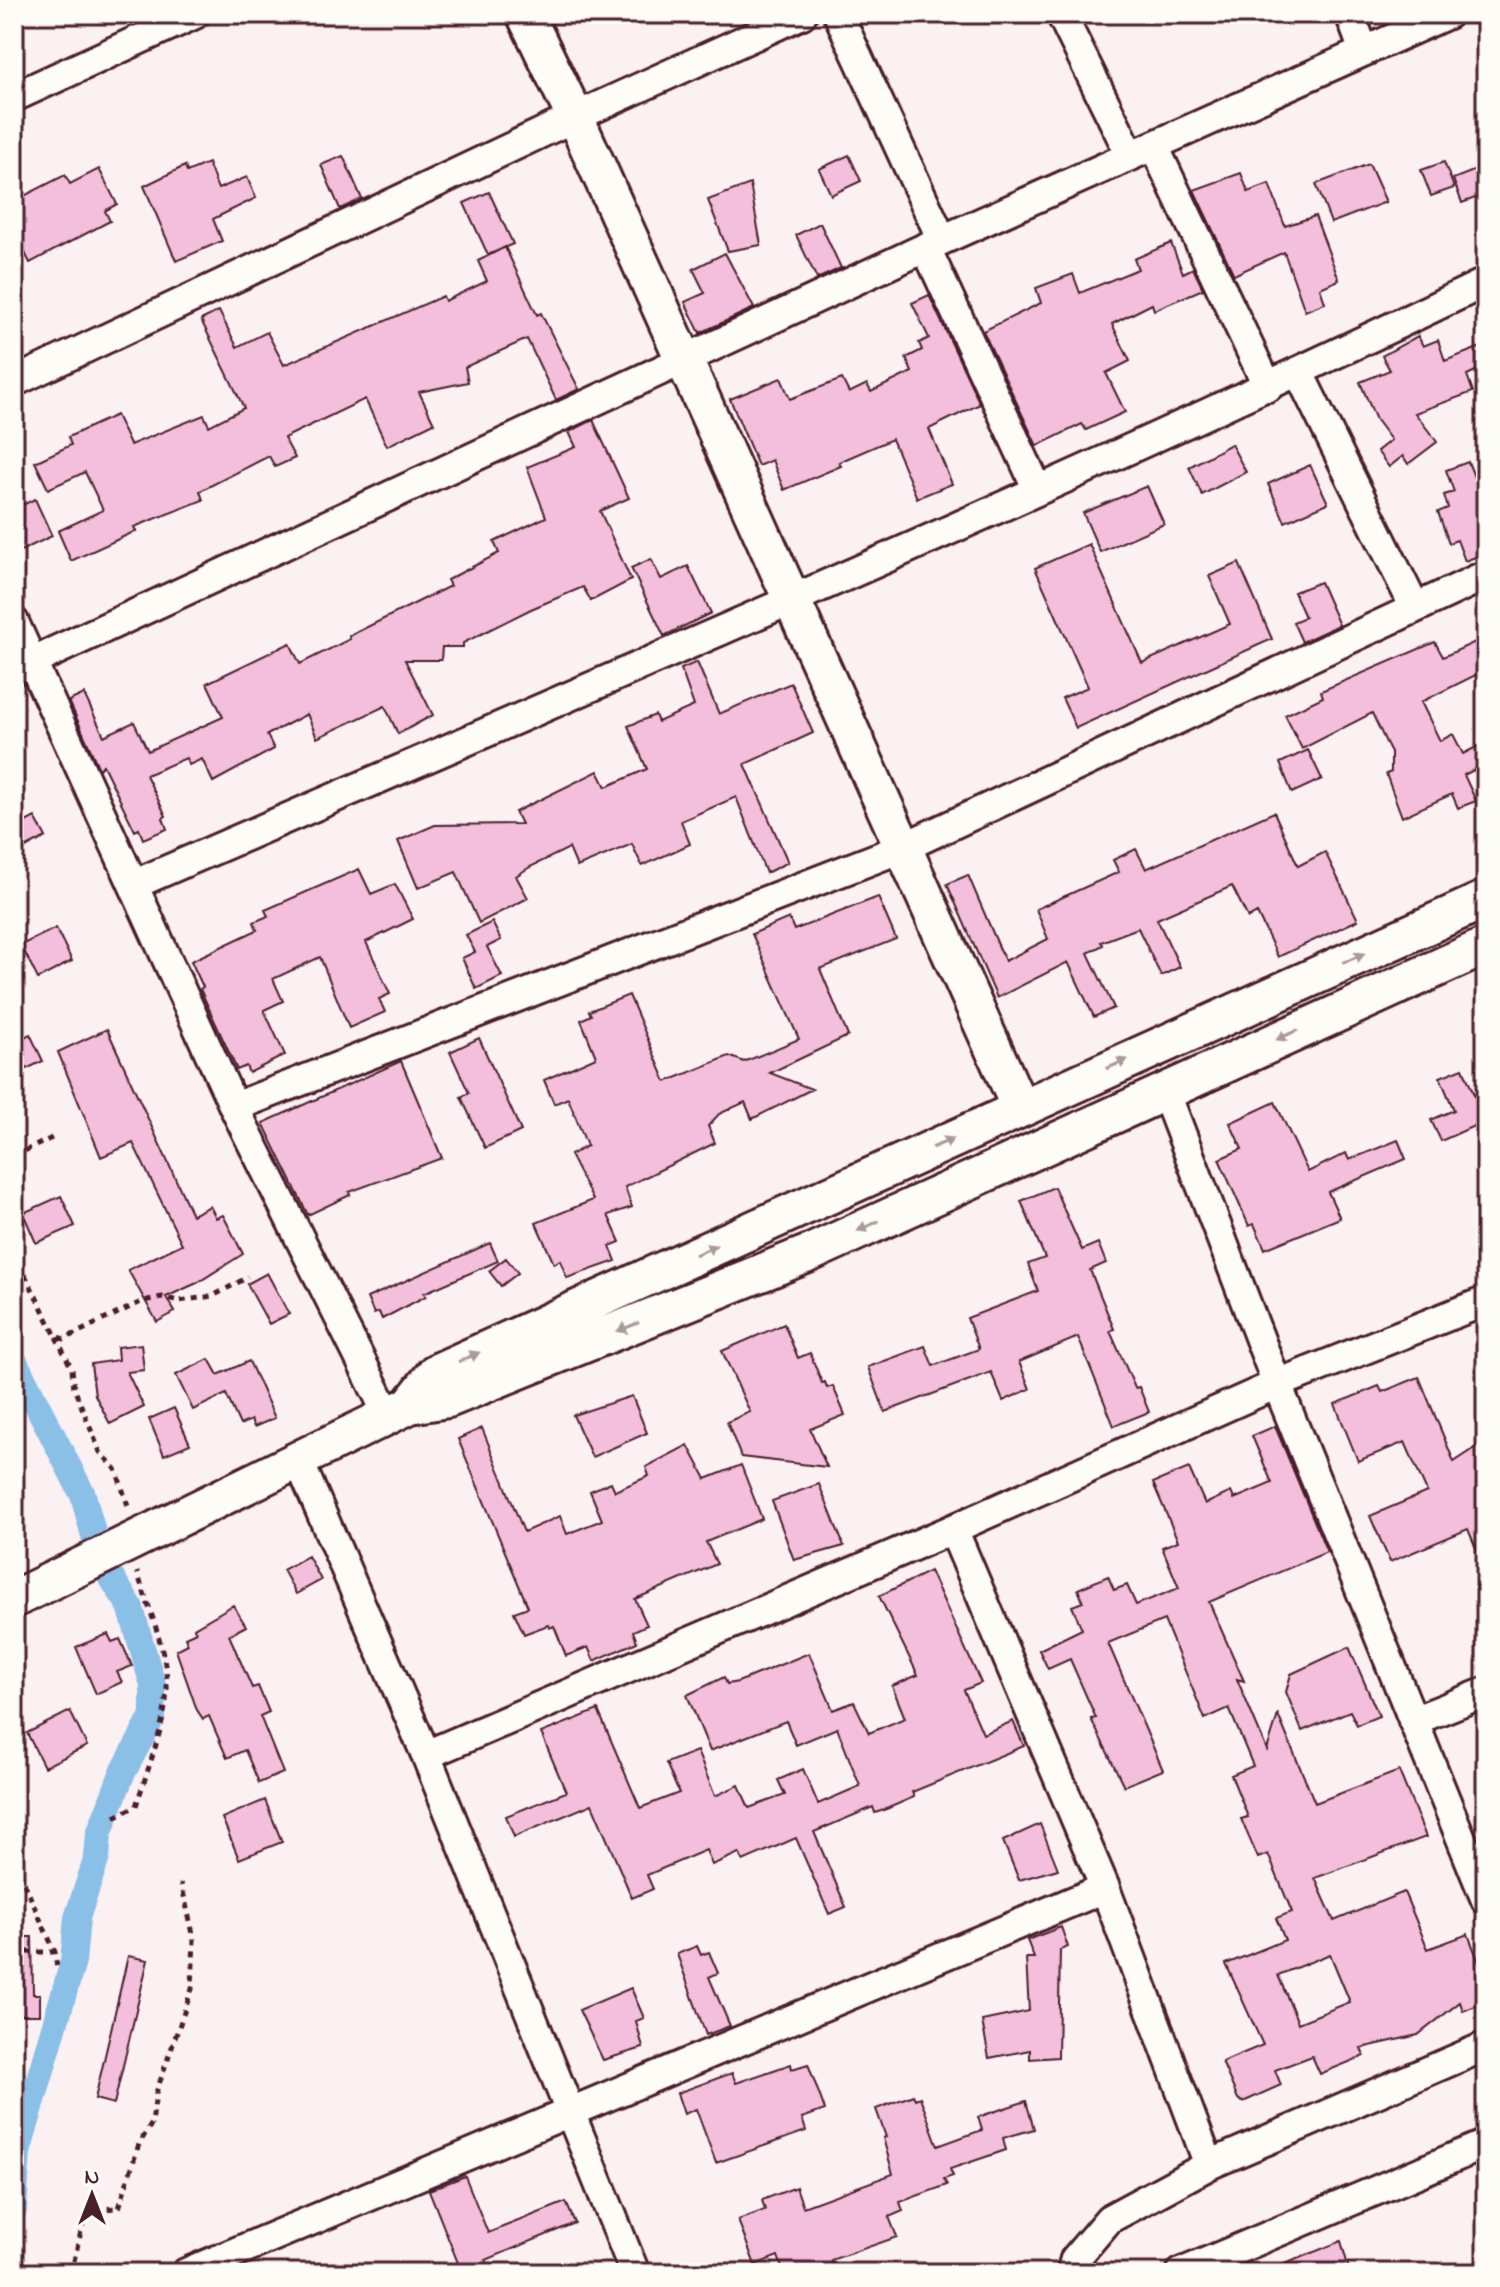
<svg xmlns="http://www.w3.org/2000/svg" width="1500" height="2287" font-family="'Indie Flower',sans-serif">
<rect width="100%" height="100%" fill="#fbf0f2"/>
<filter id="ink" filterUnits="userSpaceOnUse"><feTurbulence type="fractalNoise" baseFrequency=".0125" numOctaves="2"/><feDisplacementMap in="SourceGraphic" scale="16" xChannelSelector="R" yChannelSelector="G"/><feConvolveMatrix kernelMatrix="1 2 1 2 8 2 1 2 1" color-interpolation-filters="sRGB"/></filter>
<g filter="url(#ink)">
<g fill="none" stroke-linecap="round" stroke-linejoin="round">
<path stroke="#8abfe7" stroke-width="26" d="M14,1360L83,1495L101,1562L130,1606L153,1685V1716L122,1774L99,1834L97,1857L77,1918L73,1962L18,2152L14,2209"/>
</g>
<path fill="#f3bfdc" stroke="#4a1f2b" stroke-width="2" fill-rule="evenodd" d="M849,155L861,181L831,195L819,169Z
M343,156L362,199L340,209L321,165Z
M1444,162L1454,188L1431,196L1421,170Z
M208,163L218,189L247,177L256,198L213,219L222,241L176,261L144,186L185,166L187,172Z
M1369,164L1386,202L1331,223L1316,184Z
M1486,166V194L1462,203L1453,179Z
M99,169L117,204L105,211L110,221L30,263L23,249L14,254V201L65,175L70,184Z
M1241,173L1248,192L1269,184L1285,226L1315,216L1339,280L1320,288L1325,303L1305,311L1284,252L1234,275L1194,190Z
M750,184L761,245L728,251L708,200Z
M489,192L513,244L488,255L464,203Z
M820,223L841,268L817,279L796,235Z
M1171,243L1183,273L1193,268L1203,289L1154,310L1152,304L1112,324L1130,361L1106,373L1125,412L1086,430L1082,424L1037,446L983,331L1041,303L1036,288L1073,274L1080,293L1138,269L1134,259Z
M505,247L537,315L541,313L579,389L556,400L527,339L465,367L468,382L419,392L434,423L387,446L365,399L284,438L295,458L275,467L269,456L200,491L203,500L134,527L136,531L71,561L58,531L103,510L85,472L48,489L35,462L71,445L68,437L116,415L130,445L204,415L209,426L244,408L201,320L219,311L237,347L267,332L284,365L443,296L445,301L487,281L478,261Z
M725,253L754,308L700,333L685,302L705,293L693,269Z
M929,295L980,404L929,429L952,484L917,498L892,439L839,462L841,466L784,490L772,460L758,466L730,399L781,378L790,399L842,379L849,393L867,384L871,392L912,372L906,358L922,350L919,343L929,338L912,303Z
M1418,336L1423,346L1438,340L1445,361L1486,345V366L1467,375L1473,392L1415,413L1437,442L1408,464L1403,456L1389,467L1377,451L1391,440L1376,420L1360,382L1390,370L1382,356Z
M593,420L629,498L600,511L631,580L591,601L583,587L531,609L463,643V647H442L441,660H405L433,715L398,734L385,706L317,738L307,714L267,735L274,749L213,782L202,759L189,765L186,758L146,775L166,816L163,818L167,829L143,839L139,829L135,831L103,765L99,769L69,701L84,694L104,736L134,722L148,751L223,717L207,683L290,643L300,664L350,639L349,636L450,586L447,580L499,553L494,542L546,517L527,467L576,447L569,432Z
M1231,444L1246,472L1202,495L1189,467Z
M1468,462L1475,479L1486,475V553L1465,561L1457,540L1449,543L1438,512L1448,508L1444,495L1454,492L1446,470Z
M1310,465L1328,503L1285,522L1268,484Z
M1147,486L1164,524L1100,552L1083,513Z
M35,499L52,536L14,554V509Z
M1089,544L1142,663L1230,624L1209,576L1239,563L1272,639L1076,728L1062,698L1088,687L1035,568Z
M651,559L661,579L688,566L711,613L664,636L631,568Z
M1320,582L1339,625L1302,642L1293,622L1305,617L1294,592Z
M1486,637V670L1421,702L1440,741L1453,734L1463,754L1486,742V764L1464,775L1476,801L1458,808L1452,794L1402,817L1386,774L1391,772V753L1372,713L1302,749L1285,715L1323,697L1321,691L1435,642L1443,657Z
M697,662L719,714L791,683L813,733L745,764L788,862L766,873L736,797L681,821L690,844L642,866L632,844L577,867L569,848L530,867L516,876L528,898L479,923L456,872L418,888L398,841L435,825L521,824L515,812L598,771L606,787L647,769L628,726L655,715L658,722L694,706L681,669Z
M1308,750L1322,779L1292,793L1280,763Z
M1274,812L1298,866L1325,852L1358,920L1278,957L1257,913L1248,918L1232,886L1157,919L1180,967L1161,976L1138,928L1101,942L1103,945L1088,953L1114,1008L1094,1017L1068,962L997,998L947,884L968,875L1005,961L1048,939L1036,909L1119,872L1113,860L1136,849L1146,869Z
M35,817L46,837L14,854V828Z
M359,869L371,894L395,884L413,919L366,942L390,994L379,999L385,1012L349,1028L320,957L273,979L283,1001L264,1010L285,1055L249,1073L246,1066L237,1070L200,989L203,987L191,961L257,930L254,922L268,916L265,910Z
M878,897L896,939L820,969L848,1036L770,1073L812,1089L752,1119L745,1102L719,1114L708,1126L715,1143L625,1187L632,1207L608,1215L620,1242L610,1246L616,1261L567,1278L560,1260L554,1264L536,1223L593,1200L570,1155L587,1146L568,1098L554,1104L544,1080L596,1057L581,1020L591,1015L589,1011L629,995L666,1082L729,1056L744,1062L799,1039L752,934L789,918L794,930Z
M492,922L501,940L487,947L502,976L476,989L462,958L475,952L466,935Z
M56,928L72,961L38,979L21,945Z
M107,1029L192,1215L210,1206L216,1218L223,1215L243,1254L197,1283L166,1297L175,1312L157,1322L128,1270L182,1244L133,1143L101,1157L58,1052Z
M30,1034L43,1061L14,1075V1042Z
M479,1038L521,1131L485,1148L461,1097L469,1093L450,1052Z
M401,1061L442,1158L349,1192L350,1195L308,1215L263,1123Z
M1463,1068L1485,1121L1441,1141L1431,1120L1454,1110L1440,1077Z
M1275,1102L1308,1172L1346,1153L1349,1160L1398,1140L1406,1159L1328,1192L1340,1218L1265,1249L1254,1224L1249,1226L1219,1159L1242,1149L1230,1123Z
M1054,1187L1082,1250L1098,1243L1106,1263L1090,1270L1114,1329L1110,1331L1135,1388L1139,1387L1149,1412L1114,1426L1078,1337L1019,1362L1030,1389L1003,1401L991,1372L885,1412L868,1367L925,1346L933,1366L979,1349L967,1318L1038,1291L1028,1264L1045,1258L1021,1201Z
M61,1196L75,1226L36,1243L23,1213Z
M490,1243L498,1261L424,1293L426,1296L382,1319L379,1312L374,1314L367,1298Z
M506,1258L518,1273L501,1286L489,1271Z
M267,1273L289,1314L269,1324L247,1284Z
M784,1324L798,1358L810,1353L822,1383L825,1382L827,1388L833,1386L845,1415L810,1429L827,1467L741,1457L727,1422L750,1412L722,1351Z
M141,1344L144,1370L127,1372L144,1407L110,1424L95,1395L91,1364L118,1360L117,1347Z
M209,1359L218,1375L249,1361L275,1418L254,1427L251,1420L240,1425L226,1394L193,1410L176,1375Z
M1419,1377L1454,1462L1486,1441V1572L1468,1529L1390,1562L1370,1516L1427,1492L1405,1442L1358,1461L1335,1404L1379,1386L1382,1392Z
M632,1396L647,1433L592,1457L573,1415Z
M174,1408L190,1444L164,1455L149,1419Z
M1275,1426L1327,1552L1209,1602L1244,1681L1237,1679L1267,1750L1278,1715L1315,1803L1399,1771L1426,1837L1315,1878L1334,1921L1404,1892L1428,1949L1468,1934L1486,1981V2002L1463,2011L1460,2002L1418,2035L1361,2048L1364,2056L1320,2074L1312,2056L1275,2070L1281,2085L1243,2102L1238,2099L1222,2062L1263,2045L1226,1964L1285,1940L1276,1918L1292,1912L1268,1854L1258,1858L1241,1819L1248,1817L1231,1775L1253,1766L1229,1708L1205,1719L1164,1620L1108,1643L1163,1770L1124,1786L1091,1719L1096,1718L1070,1659L1048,1669L1039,1650L1082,1629L1072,1606L1083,1602L1078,1589L1108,1576L1114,1590L1127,1585L1136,1605L1179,1588L1162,1547L1178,1541L1153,1483L1189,1468L1205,1504L1231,1492L1234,1499L1272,1483L1252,1436ZM1330,1954L1350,2002L1298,2023L1278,1975Z
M482,1428L524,1532L560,1516L567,1534L602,1520L590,1491L611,1482L615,1491L649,1476L646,1467L688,1445L706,1479L741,1465L762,1519L706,1542L717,1564L635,1599L647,1625L633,1631L637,1642L594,1661L588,1647L566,1656L554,1626L549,1628L548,1625L524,1634L514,1612L528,1607L458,1439Z
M819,1484L844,1546L794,1560L772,1501Z
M308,1556L321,1580L296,1594L283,1570Z
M930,1571L981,1683L964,1690L983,1734L1013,1721L1024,1746L912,1792L914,1797L884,1810L875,1813L873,1807L814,1832L846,1907L829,1914L796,1838L743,1861L739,1853L712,1865L706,1850L647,1875L653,1889L632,1898L592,1804L514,1837L506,1816L566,1792L541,1733L598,1710L640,1808L679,1793L666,1763L697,1751L715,1796L739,1785L749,1808L785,1795L778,1780L803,1769L818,1804L860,1786L837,1728L796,1745L786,1721L710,1751L687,1695L724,1677L727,1684L738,1682L809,1653L833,1710L854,1702L869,1733L905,1718L892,1686L918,1675L879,1596Z
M233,1605L246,1626L229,1635L252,1688L258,1686L269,1712L260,1716L283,1773L259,1783L245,1750L227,1758L209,1716L203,1719L197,1710L176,1650L188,1644L185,1637L196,1632L194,1628Z
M108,1634L112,1642L120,1639L132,1666L117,1672L122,1682L96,1694L76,1647Z
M1349,1647L1379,1716L1357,1725L1350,1711L1302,1731L1286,1692L1291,1674Z
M70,1711L87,1746L44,1767L27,1733Z
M265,1800L282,1842L239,1859L222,1818Z
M1040,1824L1058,1869L1019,1880L1003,1841Z
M1061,1927L1068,1947L1060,1950L1058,2057L1030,2059V2050L989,2058L982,2021L1029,2011L1026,1958H1034L1027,1940Z
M14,1937H32L33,1994H40V2015H14Z
M697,1946L701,1955L709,1952L718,1973L709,1977L730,2026L706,2035L677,1954Z
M128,1956L148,1960L114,2104L95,2099Z
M631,1988L644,2018L636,2021L643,2048L603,2060L579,2010Z
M791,2064L792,2069L808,2064L825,2110L802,2118L806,2131L716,2163L696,2109L684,2114L677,2093L732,2073L736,2083Z
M913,2095L915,2099L920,2097L938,2146L982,2130L978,2117L1026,2101L1034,2129L1003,2138L1006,2150L950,2169L953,2176L944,2179L947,2185L900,2202L903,2211L889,2217L897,2237L831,2260L836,2273H784L778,2256L755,2265L738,2220L765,2210L762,2200L796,2187L803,2207L893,2174L883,2138L886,2137L876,2109Z
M465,2176L488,2233L566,2202L575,2223L486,2260L491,2273H462L429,2190Z
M1341,2241L1350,2273H1265V2272Z"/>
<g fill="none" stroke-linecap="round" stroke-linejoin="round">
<g stroke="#4a1f2b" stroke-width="34">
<path id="minor" d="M838,14L942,240
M1061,14L1131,156
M1350,14L1363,49
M14,97L195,14
M1154,146L1268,387
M927,250L1038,490
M1299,373L1414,606
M14,382L575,117L802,14
M14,622L234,1107L388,1415
M14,670L942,240L1448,14
M135,884C587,688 1042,497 1486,282
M1165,1091L1277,1384L1486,1900
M234,1107L902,848L1486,575
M298,1459L426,1755L635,2273
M953,1529L1105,1888L1209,2165
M1413,1721L1486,1692
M426,1755L953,1529L1277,1384L1486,1301
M186,2273L1105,1888
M1071,2273L1075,2259L1109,2219L1209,2165L1486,2046
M1181,2273L1486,2144"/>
</g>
<g stroke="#4a1f2b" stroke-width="42">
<path id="tertiary" d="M525,14L575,117L1020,1108
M410,1405L435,1373L1486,899
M14,1599L410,1405L448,1399L810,1253L1486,946"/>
</g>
<path stroke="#4a1f2b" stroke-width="5" stroke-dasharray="6 6" stroke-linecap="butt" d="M14,1156L54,1137
M14,1253L56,1336L64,1339L143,1301L162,1297L179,1301L213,1296L248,1277
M56,1337L72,1369L74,1388L100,1452L116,1469L129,1509
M115,1817L136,1806C147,1771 169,1716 167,1680C164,1643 148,1606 137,1572
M14,1861L55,1952L57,1970
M14,1952H55
M71,2273L84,2219L92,2209L119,2208L139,2144L152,2123L156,2093L192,1989L194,1938L181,1883"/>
<use href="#minor" stroke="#fdfcf7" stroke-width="28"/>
<use href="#tertiary" stroke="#fdfcf7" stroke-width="36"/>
</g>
<defs><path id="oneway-solid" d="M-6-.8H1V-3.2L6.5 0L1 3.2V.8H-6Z" transform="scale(2)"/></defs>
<g fill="#ac999b">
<use href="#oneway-solid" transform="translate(1354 958) rotate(-24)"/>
<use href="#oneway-solid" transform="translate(1287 1035) rotate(156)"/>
<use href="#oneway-solid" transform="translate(1117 1064) rotate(-24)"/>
<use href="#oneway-solid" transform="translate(943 1143) rotate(-24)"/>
<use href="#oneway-solid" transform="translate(868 1226) rotate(155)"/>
<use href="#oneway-solid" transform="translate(706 1250) rotate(-24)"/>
<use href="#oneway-solid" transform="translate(628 1327) rotate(158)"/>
<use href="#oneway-solid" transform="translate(469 1357) rotate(-24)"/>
</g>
</g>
<rect width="1500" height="2287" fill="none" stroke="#fdfcf7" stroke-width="48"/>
<rect x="24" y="24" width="1452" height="2239" fill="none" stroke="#4a1f2b" stroke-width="3" filter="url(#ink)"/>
<g transform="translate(92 2195)" stroke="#fdfcf7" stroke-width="6" paint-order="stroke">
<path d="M0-6L14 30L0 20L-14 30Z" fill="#4a1f2b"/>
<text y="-12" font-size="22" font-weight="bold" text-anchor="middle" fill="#4a1f2b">N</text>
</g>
</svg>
